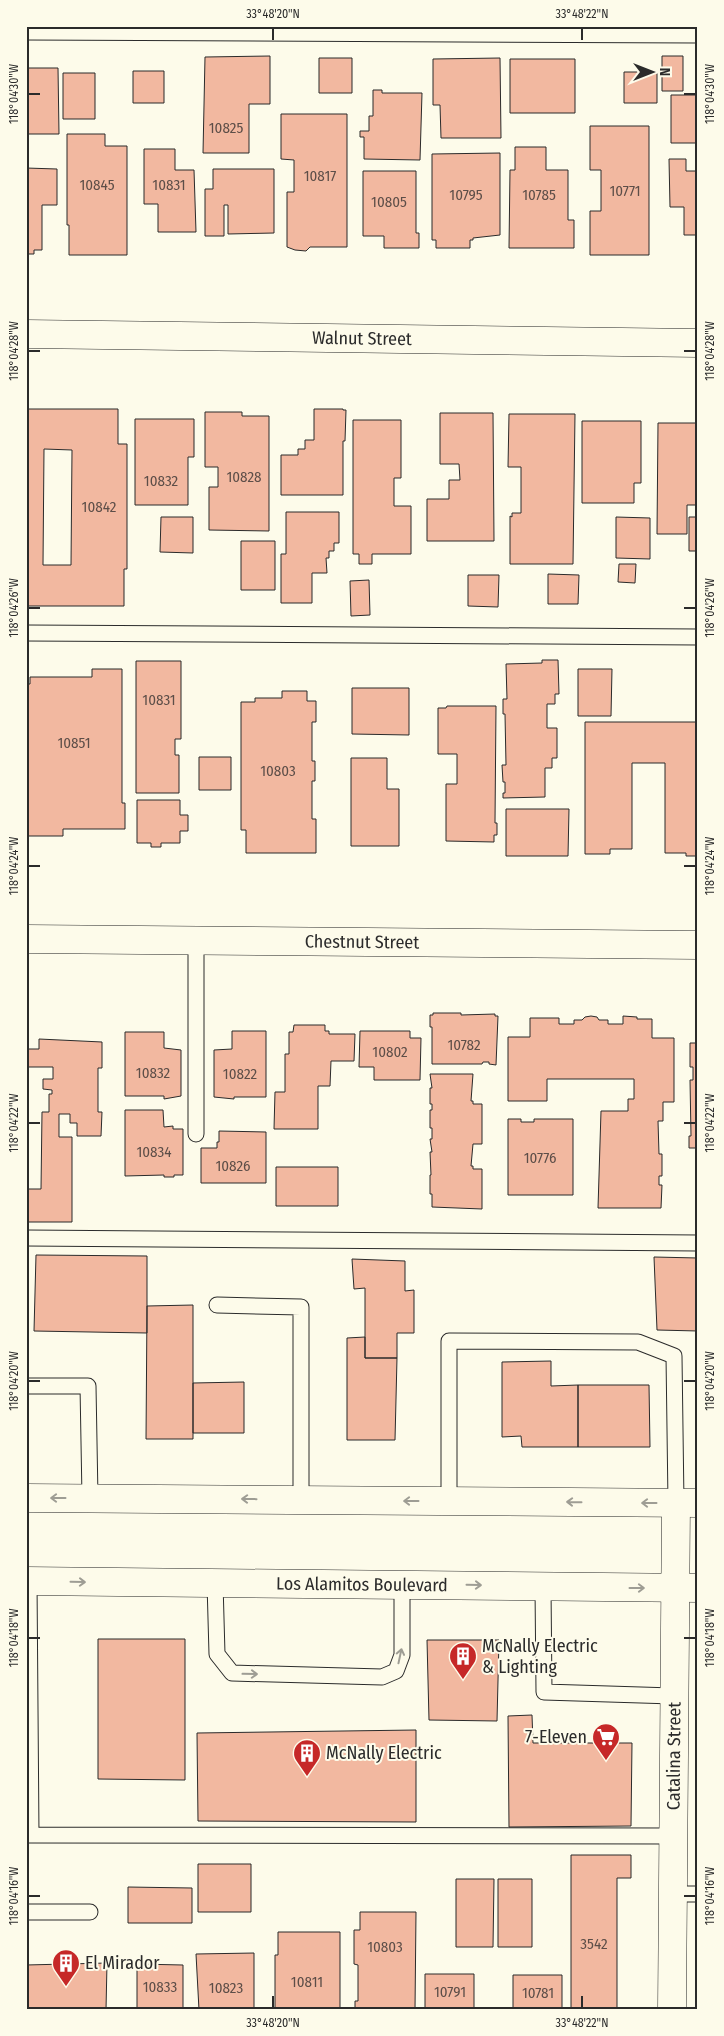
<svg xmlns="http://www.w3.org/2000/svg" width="724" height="2036" font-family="'Fira Sans Condensed',sans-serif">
<rect width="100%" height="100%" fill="#fdfbea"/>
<path fill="#f2b8a0" stroke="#2b2b2b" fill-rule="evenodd" d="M270,56V104H249V153H203L205,57Z
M662,56H683V91H662Z
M319,58H352V93H319Z
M500,58L501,138H441L440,105H433V59Z
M510,59H575V113H510Z
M26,68H58L59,134H26Z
M133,71H164V103H133Z
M624,72H657V103H624Z
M63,73H95V119H63Z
M373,90H382V93H422L420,160L364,159V137H360V131H369V116H373Z
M671,95H698V143H671Z
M281,114H347V247H310L306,251L295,250L287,247V192H294V160L281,159Z
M590,126H649V255H590V211H601V170H590Z
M67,134H105V146H127V255H69V225H67Z
M515,147H546V170H568V220H574V248H509L510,170H515Z
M144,149H175V170H194L196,232H158V204H144Z
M500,153V235L473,238V240H470V248H436V240H432V154Z
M669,159H686V171H698V235H684V207H670Z
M26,168L57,169V205H42V250H34V254H26Z
M213,169H274V233L228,234V205H224V236H205V189H213Z
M363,171H416V233H419V248H384V236H363Z
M26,409H118V444H127V569H124V606H26ZM44,449L72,450L71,565H43Z
M314,409H343V410H346L345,441H343V495H281V455H298V449H305V440H314Z
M205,412H242V416H269V531L209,530V487H218V467H205Z
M440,413H493L494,541H427V499H449V480H460L459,464H440Z
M509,414H575L573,564H510V516L512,517V513H521V467H508Z
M135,419H194V457H188V505H135Z
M353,420H401V478H394V506H411V554H372V564H359V554H353Z
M582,421H641V483H634V503H582Z
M658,423H698V505H687V534H657Z
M286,512H339V543H334V551H329V558H326L327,573H312V603H281V554H286Z
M161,517H193V553L160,552Z
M616,517L650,518V559L616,558Z
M689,517H698V551H689Z
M241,541H275V590H241Z
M619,564H636L635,583L618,582Z
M548,574L579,575L578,604H548Z
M468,575H499L498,607L468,606Z
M369,580L370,615L351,616L350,581Z
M542,660H558L559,694H555V704H547V728H557V758H552V768H545V797L503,798V793H505V782H503L502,765H506L505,714H503V699H507L506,664L542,663Z
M136,661H181V739H175V755H179V793H136Z
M92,669H122V803H125V829H63V836H26V684H30V677H92Z
M578,669H612L611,716H578Z
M352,688H409V735L352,734Z
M282,691H307V701H316V722H312V761H315V781H312V819H316V853H246V830H241V702H255V698H282Z
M447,706H496L495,823H497V835H494V842L446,841V784H457V754H438V708H446Z
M585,722H698V856H686V853H665V763H632V849H610V854H585Z
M199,757H231V790H199Z
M351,758H387V789H399V846H351Z
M137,800H180V815H188V831H180V843H161V847H151V843H137Z
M506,809H569L568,856H506Z
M433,1013H461V1015L495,1014V1016H498L496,1065L489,1064V1062H483L482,1064H432V1027H430V1015H433Z
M591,1016L597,1017L599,1020H608V1024H623V1016L637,1017V1019H652V1038H674V1102H663V1121H658L659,1154H662V1176H659V1185H662L661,1208H598L601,1111H628V1099H634V1079H547V1101H508V1037H530V1018H559V1024H574V1020H582L585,1017Z
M294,1025H325V1031H329V1034H355L354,1061H331L330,1086H318V1129H274L275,1092H285V1054H289V1032H293Z
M232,1031H266V1097H234V1099L214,1097V1050L232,1049Z
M360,1031H410V1038H421L420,1080H374V1067H359Z
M125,1032H164V1048L181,1050V1096L164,1099V1096H125Z
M39,1039L102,1042V1068H98V1112H102L101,1136H77V1123H70V1114H59V1137H72V1222H26V1189H41L42,1112H49V1094H52V1090L43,1089V1079H53V1067H26V1049H39Z
M690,1043H698V1148H689V1136H691L690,1080H693V1067H690Z
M430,1074H473L471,1101H473V1104H482V1144H473L471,1166H473V1169H482V1209L432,1207V1194H430V1175H431L430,1152H432L430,1139H432V1128H430V1110H432V1104H430V1088H432Z
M125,1110H163L164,1127L173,1126V1129H183V1175H174V1177H164V1175L125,1176Z
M508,1119H521V1122H534V1119H573V1195H508Z
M219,1131L266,1132V1183H201V1148H217V1142H219Z
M276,1167H338V1206H276Z
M36,1255L147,1256V1333L34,1331Z
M654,1257L698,1258V1331L657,1330Z
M352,1259L405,1261V1291L414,1290V1333H397V1358H365V1288L354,1289Z
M193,1305V1439H146L147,1306Z
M365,1337V1358H397L395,1440H347V1338Z
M551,1361V1386L578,1385V1447H522L521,1436L502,1437V1362Z
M244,1382V1433H193V1383Z
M578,1385H649L650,1447H578Z
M98,1639H185V1780L98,1779Z
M427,1640H499L497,1721L429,1720Z
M532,1715L533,1743H632L631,1826L509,1827L508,1716Z
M416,1730V1822L198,1821L197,1733Z
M571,1855H631V1878H617V2010H571Z
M198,1864H251V1912H198Z
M456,1879H494L493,1947H456Z
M498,1879H532V1947H498Z
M128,1887L192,1888V1923H128Z
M360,1912H416L415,2010H355V2001H358V1965L354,1964V1930H360Z
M278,1932H340V2010H275V1955H278Z
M254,1953V2010H199L196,1954Z
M107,1963L106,2010H26V1965Z
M137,1964L183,1965V2010H137Z
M425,1974H474V2010H425Z
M513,1975H562V2010H513Z"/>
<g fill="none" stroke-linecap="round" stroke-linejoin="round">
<g stroke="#2b2b2b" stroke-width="17">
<path id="service" d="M26,32L698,35
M26,633L698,637
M196,941V1134
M26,1238L698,1243
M217,1305L301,1307V1500
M26,1386H88L90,1498
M449,1501V1341L638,1342L674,1356L676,1503
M29,1581L31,1835
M215,1583L217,1654L232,1673L382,1677L396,1671L402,1655V1584
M543,1587L544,1692L673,1696
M26,1835L673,1836
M672,1894H698
M26,1912H90"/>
</g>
<g stroke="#2b2b2b" stroke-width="29">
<g id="minor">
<path id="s1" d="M26,334L698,343"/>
<path id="s2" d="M26,939L698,945"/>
<path id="s3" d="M672,2010L676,1503"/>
</g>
</g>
<g stroke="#2b2b2b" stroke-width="29">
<g id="primary">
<path d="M26,1498L698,1503"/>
<path id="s4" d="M26,1581L698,1588"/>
</g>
</g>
<use href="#service" stroke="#fdfbea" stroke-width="15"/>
<use href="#minor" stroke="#fdfbea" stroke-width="28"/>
<use href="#primary" stroke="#fdfbea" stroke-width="28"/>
</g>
<defs><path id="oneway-shaft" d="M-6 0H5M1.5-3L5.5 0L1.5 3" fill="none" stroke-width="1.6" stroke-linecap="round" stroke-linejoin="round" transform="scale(1.25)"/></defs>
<g stroke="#9e9d94">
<use href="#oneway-shaft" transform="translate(58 1498) rotate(180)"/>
<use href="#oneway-shaft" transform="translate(249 1499) rotate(-179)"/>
<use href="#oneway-shaft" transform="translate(411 1501) rotate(-180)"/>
<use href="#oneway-shaft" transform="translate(574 1502) rotate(-179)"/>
<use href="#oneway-shaft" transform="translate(649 1503) rotate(-180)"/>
<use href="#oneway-shaft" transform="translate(78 1582) rotate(1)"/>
<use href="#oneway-shaft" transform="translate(474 1585) rotate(1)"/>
<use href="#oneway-shaft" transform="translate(637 1588)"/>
<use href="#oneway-shaft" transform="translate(400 1656) rotate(-78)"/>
<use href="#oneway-shaft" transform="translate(250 1674) rotate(1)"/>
</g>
<path fill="none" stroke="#2b2b2b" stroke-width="2" d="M273,28V40M582,28V40M28,94H40M684,94H696M28,351H40M684,351H696M28,608H40M684,608H696M28,866H40M684,866H696M28,1123H40M684,1123H696M28,1381H40M684,1381H696M28,1638H40M684,1638H696M28,1896H40M684,1896H696M273,1996V2008M582,1996V2008"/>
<defs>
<g id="building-pin" transform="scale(1.4375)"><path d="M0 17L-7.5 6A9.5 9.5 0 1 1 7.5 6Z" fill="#c62828" stroke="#fdfbea"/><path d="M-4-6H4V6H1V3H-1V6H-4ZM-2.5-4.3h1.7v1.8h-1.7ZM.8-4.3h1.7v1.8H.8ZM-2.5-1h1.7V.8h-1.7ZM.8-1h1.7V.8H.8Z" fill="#fff"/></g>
<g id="supermarket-pin" transform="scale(1.4375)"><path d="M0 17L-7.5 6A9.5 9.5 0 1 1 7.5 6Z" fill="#c62828" stroke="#fdfbea"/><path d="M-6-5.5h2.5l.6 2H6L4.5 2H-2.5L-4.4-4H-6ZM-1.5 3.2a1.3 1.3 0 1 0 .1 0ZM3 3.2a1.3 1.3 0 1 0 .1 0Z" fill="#fff"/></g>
</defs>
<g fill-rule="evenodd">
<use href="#building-pin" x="463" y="1656"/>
<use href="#supermarket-pin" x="606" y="1737"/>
<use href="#building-pin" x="307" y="1753"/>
<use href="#building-pin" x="66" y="1963"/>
</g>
<g text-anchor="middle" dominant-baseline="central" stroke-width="4" stroke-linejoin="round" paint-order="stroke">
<g font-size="15" fill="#5d4e48">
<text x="226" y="128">10825</text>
<text x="320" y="176">10817</text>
<text x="97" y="185">10845</text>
<text x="169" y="185">10831</text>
<text x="625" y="191">10771</text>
<text x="466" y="195">10795</text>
<text x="539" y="195">10785</text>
<text x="389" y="202">10805</text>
<text x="244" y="477">10828</text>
<text x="161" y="481">10832</text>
<text x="99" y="507">10842</text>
<text x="159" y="700">10831</text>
<text x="74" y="743">10851</text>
<text x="278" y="771">10803</text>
<text x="464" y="1045">10782</text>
<text x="390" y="1052">10802</text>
<text x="153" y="1073">10832</text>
<text x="240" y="1074">10822</text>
<text x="154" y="1152">10834</text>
<text x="540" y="1158">10776</text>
<text x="233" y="1166">10826</text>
<text x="594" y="1944">3542</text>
<text x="385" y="1947">10803</text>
<text x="307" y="1982">10811</text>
<text x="160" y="1987">10833</text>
<text x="226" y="1988">10823</text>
<text x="450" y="1992">10791</text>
<text x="538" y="1993">10781</text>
</g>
<g font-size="18" fill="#2b2b2b" stroke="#fdfbea">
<text stroke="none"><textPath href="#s1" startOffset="336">Walnut Street</textPath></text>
<text stroke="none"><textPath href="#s2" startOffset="336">Chestnut Street</textPath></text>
<text stroke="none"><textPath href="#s4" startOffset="336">Los Alamitos Boulevard</textPath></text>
<text stroke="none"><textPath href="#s3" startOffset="254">Catalina Street</textPath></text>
</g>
<g font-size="18" fill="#2b2b2b" stroke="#fdfbea" text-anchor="start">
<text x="482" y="1646">McNally Electric<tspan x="482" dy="21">&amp; Lighting</tspan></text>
<text x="587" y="1737" text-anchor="end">7-Eleven</text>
<text x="326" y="1753">McNally Electric</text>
<text x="85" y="1963">El Mirador</text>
</g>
</g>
<rect width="724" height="2036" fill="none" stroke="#fdfbea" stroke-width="55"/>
<g transform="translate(652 72) rotate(90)" stroke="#fdfbea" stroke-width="4" paint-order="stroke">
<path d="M0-4L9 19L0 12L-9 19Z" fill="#2b2b2b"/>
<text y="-8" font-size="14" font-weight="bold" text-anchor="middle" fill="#2b2b2b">N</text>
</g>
<rect x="28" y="28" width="668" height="1980" fill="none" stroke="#2b2b2b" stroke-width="2"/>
<g font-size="12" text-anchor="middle" fill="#2b2b2b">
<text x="273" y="18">33°48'20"N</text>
<text x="582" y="18">33°48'22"N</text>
<text transform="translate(710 94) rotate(-90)" y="4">118°04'30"W</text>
<text transform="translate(14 94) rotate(-90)" y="4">118°04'30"W</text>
<text transform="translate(710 351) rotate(-90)" y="4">118°04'28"W</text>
<text transform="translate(14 351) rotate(-90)" y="4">118°04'28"W</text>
<text transform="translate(14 608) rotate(-90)" y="4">118°04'26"W</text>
<text transform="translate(710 608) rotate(-90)" y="4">118°04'26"W</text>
<text transform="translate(710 866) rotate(-90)" y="4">118°04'24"W</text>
<text transform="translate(14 866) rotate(-90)" y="4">118°04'24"W</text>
<text transform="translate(710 1123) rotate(-90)" y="4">118°04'22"W</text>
<text transform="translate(14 1123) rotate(-90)" y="4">118°04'22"W</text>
<text transform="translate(14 1381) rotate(-90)" y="4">118°04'20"W</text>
<text transform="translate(710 1381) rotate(-90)" y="4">118°04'20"W</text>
<text transform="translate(710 1638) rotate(-90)" y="4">118°04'18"W</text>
<text transform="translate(14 1638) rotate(-90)" y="4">118°04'18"W</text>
<text transform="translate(14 1896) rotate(-90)" y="4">118°04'16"W</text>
<text transform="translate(710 1896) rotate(-90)" y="4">118°04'16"W</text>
<text x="273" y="2027">33°48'20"N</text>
<text x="582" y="2027">33°48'22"N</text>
</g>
</svg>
